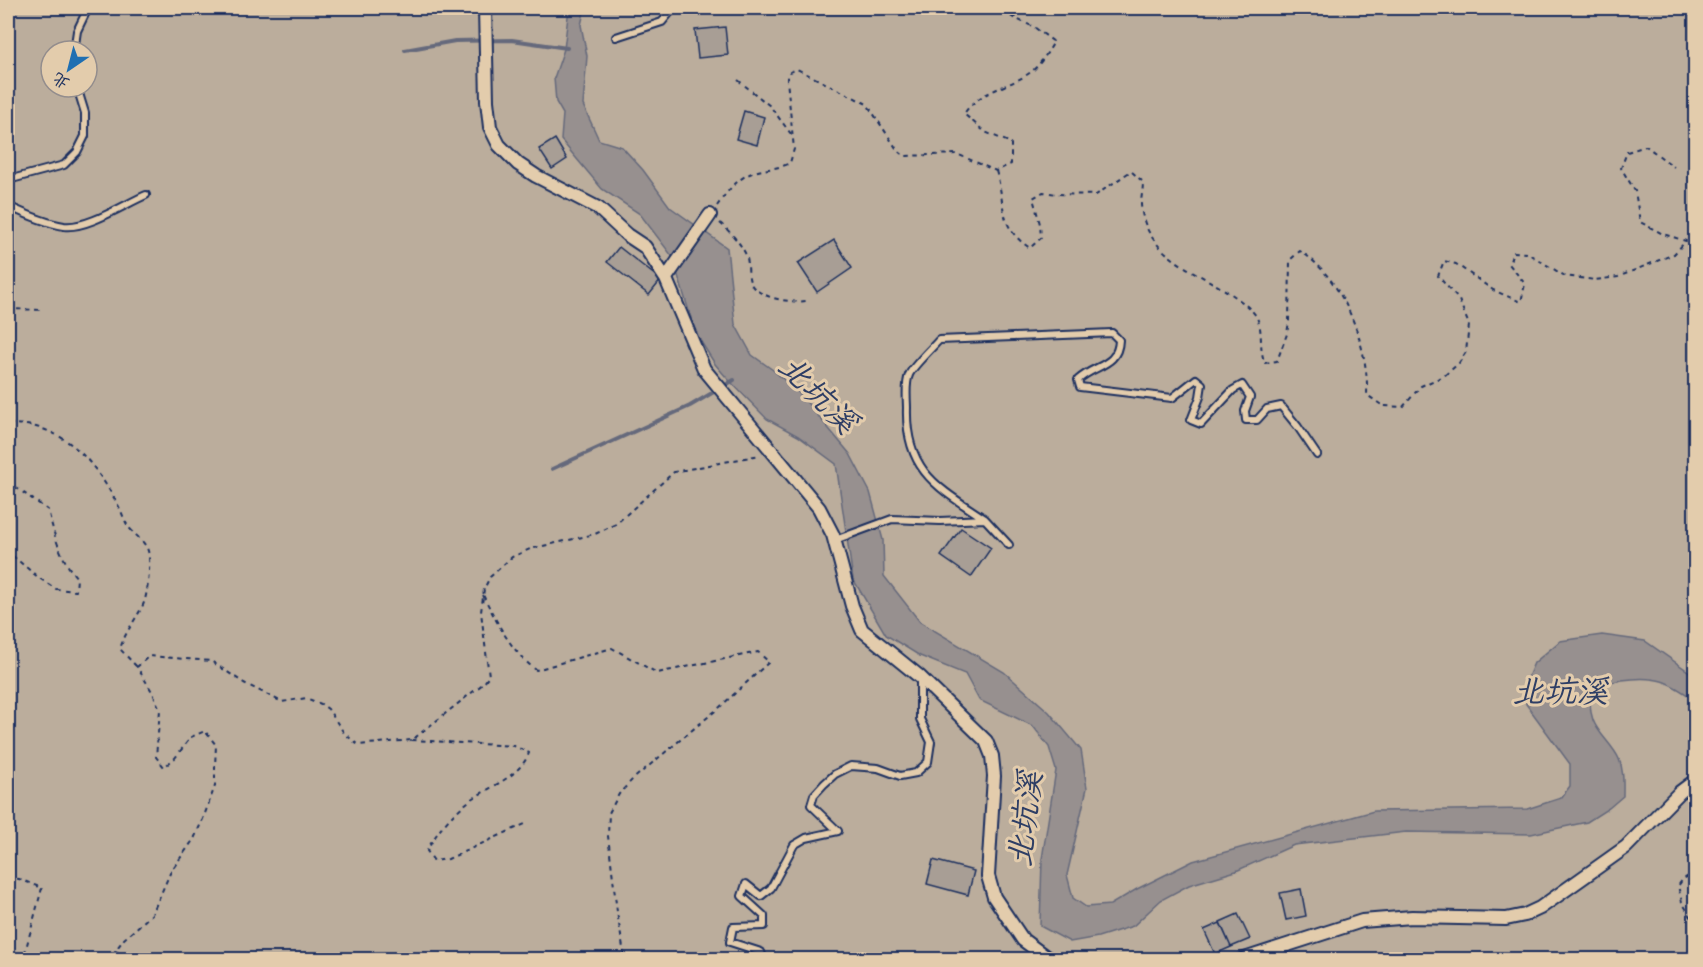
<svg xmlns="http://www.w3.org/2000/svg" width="1703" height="967" font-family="Caveat,'LXGW WenKai TC',sans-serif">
<rect width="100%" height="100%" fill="#d7c3a7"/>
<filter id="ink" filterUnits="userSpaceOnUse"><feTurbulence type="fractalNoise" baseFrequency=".0167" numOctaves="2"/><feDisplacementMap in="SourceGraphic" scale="12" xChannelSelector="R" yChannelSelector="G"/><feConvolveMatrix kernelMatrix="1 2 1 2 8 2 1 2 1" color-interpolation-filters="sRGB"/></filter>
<g filter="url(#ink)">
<path fill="#bbad9c" stroke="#6b6e7d" stroke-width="1.5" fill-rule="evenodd" d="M8,8H1695V959H8ZM51,51H87V87H51Z"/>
<path fill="#97908f" stroke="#65697b" stroke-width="1.5" d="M569,8H585L581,25L587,56L583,105L599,140L622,147L643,170L670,207L727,248L735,324L752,355L773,370L799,393L850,454L870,492L883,540L884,576L920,622L1004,672L1049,712L1081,750L1087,788L1067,875L1073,898L1086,907L1110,905L1137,889L1193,861L1374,811L1527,809L1561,798L1570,786V764L1526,704L1524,686L1534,663L1560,641L1602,635L1645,641L1695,676V700C1668,681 1657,675 1622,680C1598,684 1584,693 1593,720C1598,734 1613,745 1619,759C1624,771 1623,783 1623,796L1609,808L1587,822L1531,834L1406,832L1294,845L1236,871L1189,885L1161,900L1133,926L1098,937L1070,942L1040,926L1042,859L1056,770L1049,747L1033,726L979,700L965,674L920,656L886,635L853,579L836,464L798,436L767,419L726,377L715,364L696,334L672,256L640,214L602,189L561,140L563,114L556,102L554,78L564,49Z"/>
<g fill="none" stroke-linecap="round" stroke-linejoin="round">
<path stroke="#65697b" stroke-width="4" d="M405,50L455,41L512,40L567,48
M552,469L690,406L734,380"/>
</g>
<path fill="#a89e95" stroke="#1b2f5e" stroke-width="1.5" d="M725,27L728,55L698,58L695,30Z
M744,111L764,117L757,145L736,139Z
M555,139L567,159L552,169L539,149Z
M834,240L852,268L817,292L798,263Z
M619,247L661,280L649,295L607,262Z
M961,528L991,548L971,577L941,556Z
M933,860L974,871L968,895L927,884Z
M1301,889L1306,916L1286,920L1280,893Z
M1238,914L1250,939L1231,947L1220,922Z
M1220,923L1231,947L1215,954L1204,930Z"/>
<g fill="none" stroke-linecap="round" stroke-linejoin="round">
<g stroke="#1b2f5e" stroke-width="10">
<path id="service" d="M616,37L662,22L672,10V8
M74,51L77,31L88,8
M8,180L64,165L77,152L85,136V113L77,87
M8,206C25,214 45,223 64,226C87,229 125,204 146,195
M985,519L1009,545
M835,540L892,519L940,521L985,519C939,488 905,472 907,408C907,399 905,384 909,375C912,367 932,348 939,340L1112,333L1119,340C1118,367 1095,364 1078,380L1080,387L1172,398L1196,379L1202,384L1200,397L1191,420L1201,424L1233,390L1242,385L1250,397L1245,411L1246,420H1257L1267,409L1281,406L1298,427L1317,455
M764,960L761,952L730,942L733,927L764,926V916L742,896L746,884L761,896L771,888L794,845L806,838L838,831L811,805L814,795L824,784L835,774L851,766L878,768L900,776L916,773L928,762L931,742L920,719V678"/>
</g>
<g stroke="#1b2f5e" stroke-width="16">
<path id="minor" d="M485,8L487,101L490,127L499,145L518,164L536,176L598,208L627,235L645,247L666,279L704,369L819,508L833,535L852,606L862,630L920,677L986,741L992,756L994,776L988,876L994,897L1023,940L1050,960
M666,278L710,215
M1241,960L1362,921L1412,917L1506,919L1525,915L1540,908L1626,847L1680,792L1692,783H1696"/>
</g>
<path stroke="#1b2f5e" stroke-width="2" stroke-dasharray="4.5 4.5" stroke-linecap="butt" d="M995,8L1014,18
M738,80L770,106L791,134
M996,171C1006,203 997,227 1030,248L1041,238L1040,224L1033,198L1043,192L1057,194L1096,195L1131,171L1143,182C1143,190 1141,198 1141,205C1146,266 1217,274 1252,311C1266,325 1257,346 1265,363L1277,361L1287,334L1289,321L1290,260L1300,251C1343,278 1369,345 1367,395L1383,406L1403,407L1421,386L1444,376L1459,363L1466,352L1469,325L1459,300L1438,276L1444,261L1456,264L1493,290L1521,302L1525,284L1509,264L1513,252L1527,253L1565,276L1595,280L1618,277L1674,254L1686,241L1663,234L1640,222L1635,191L1621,168L1627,152L1646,146L1674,167
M717,206C726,193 736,179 752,173C764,168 776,170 790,163L794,149L787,80L790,72L797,69L867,104L898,151L904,156L957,154L996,171L1011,164V143L985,132L964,114C979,90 1009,88 1031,72C1041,64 1047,53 1054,42L1034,27L1014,18L1020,8
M720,223C730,232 740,242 746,255C750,265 746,279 753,287C765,299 791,303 806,301
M8,309L44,310
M8,424C64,423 93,460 118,505C122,512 124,520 128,526C133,534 145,541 148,551C151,561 148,595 143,605C135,621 125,632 120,649L137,667
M8,482L48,510C54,534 60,559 77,578L76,591L56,589L39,578L8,552
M483,595C498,624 510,650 536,670L612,648L657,673L758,652L769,662L720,707L633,779L619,794L609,813L608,836L617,912L625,960
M412,740L514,746L529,753C520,777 488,787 468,802C452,814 436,832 427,851L434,861L448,859L525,824
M8,878L19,879L42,888L23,960
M1696,881L1689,876L1683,879L1678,886L1682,902L1696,925
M135,960L115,951L124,939L152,914L171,871L194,839L203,819L215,786V767L216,745L205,731L191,737L175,758L164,767L156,757L160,710L153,693L137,667L149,656L211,661L244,683L282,702L306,698L321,704L328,709L344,733L358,745L412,740L484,683L489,676L481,612L484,589L490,577L512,557L530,549L595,534L616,524L674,472L760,455
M1684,960L1696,945"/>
<use href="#service" stroke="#e3ccac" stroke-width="6"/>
<use href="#minor" stroke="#e3ccac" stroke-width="12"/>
</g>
</g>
<g text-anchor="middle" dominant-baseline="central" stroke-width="6" stroke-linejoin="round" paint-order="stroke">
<g font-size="32" font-style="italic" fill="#2e3e65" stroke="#e3ccac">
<text transform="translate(818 394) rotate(45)">北坑溪</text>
<text x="1560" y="691">北坑溪</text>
<text transform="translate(1025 819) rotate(-83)">北坑溪</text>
</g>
</g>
<rect width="1703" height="967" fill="none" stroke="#e3ccac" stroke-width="30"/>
<rect x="15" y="15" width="1673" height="937" fill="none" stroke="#1b2f5e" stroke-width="2" filter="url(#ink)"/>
<g transform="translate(69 69) rotate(215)"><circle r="28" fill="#e3ccac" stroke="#938d8d" stroke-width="1.5"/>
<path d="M0-4.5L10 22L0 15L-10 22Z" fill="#1f6fb2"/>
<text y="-9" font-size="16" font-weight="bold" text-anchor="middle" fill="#1b2f5e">北</text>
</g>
</svg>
